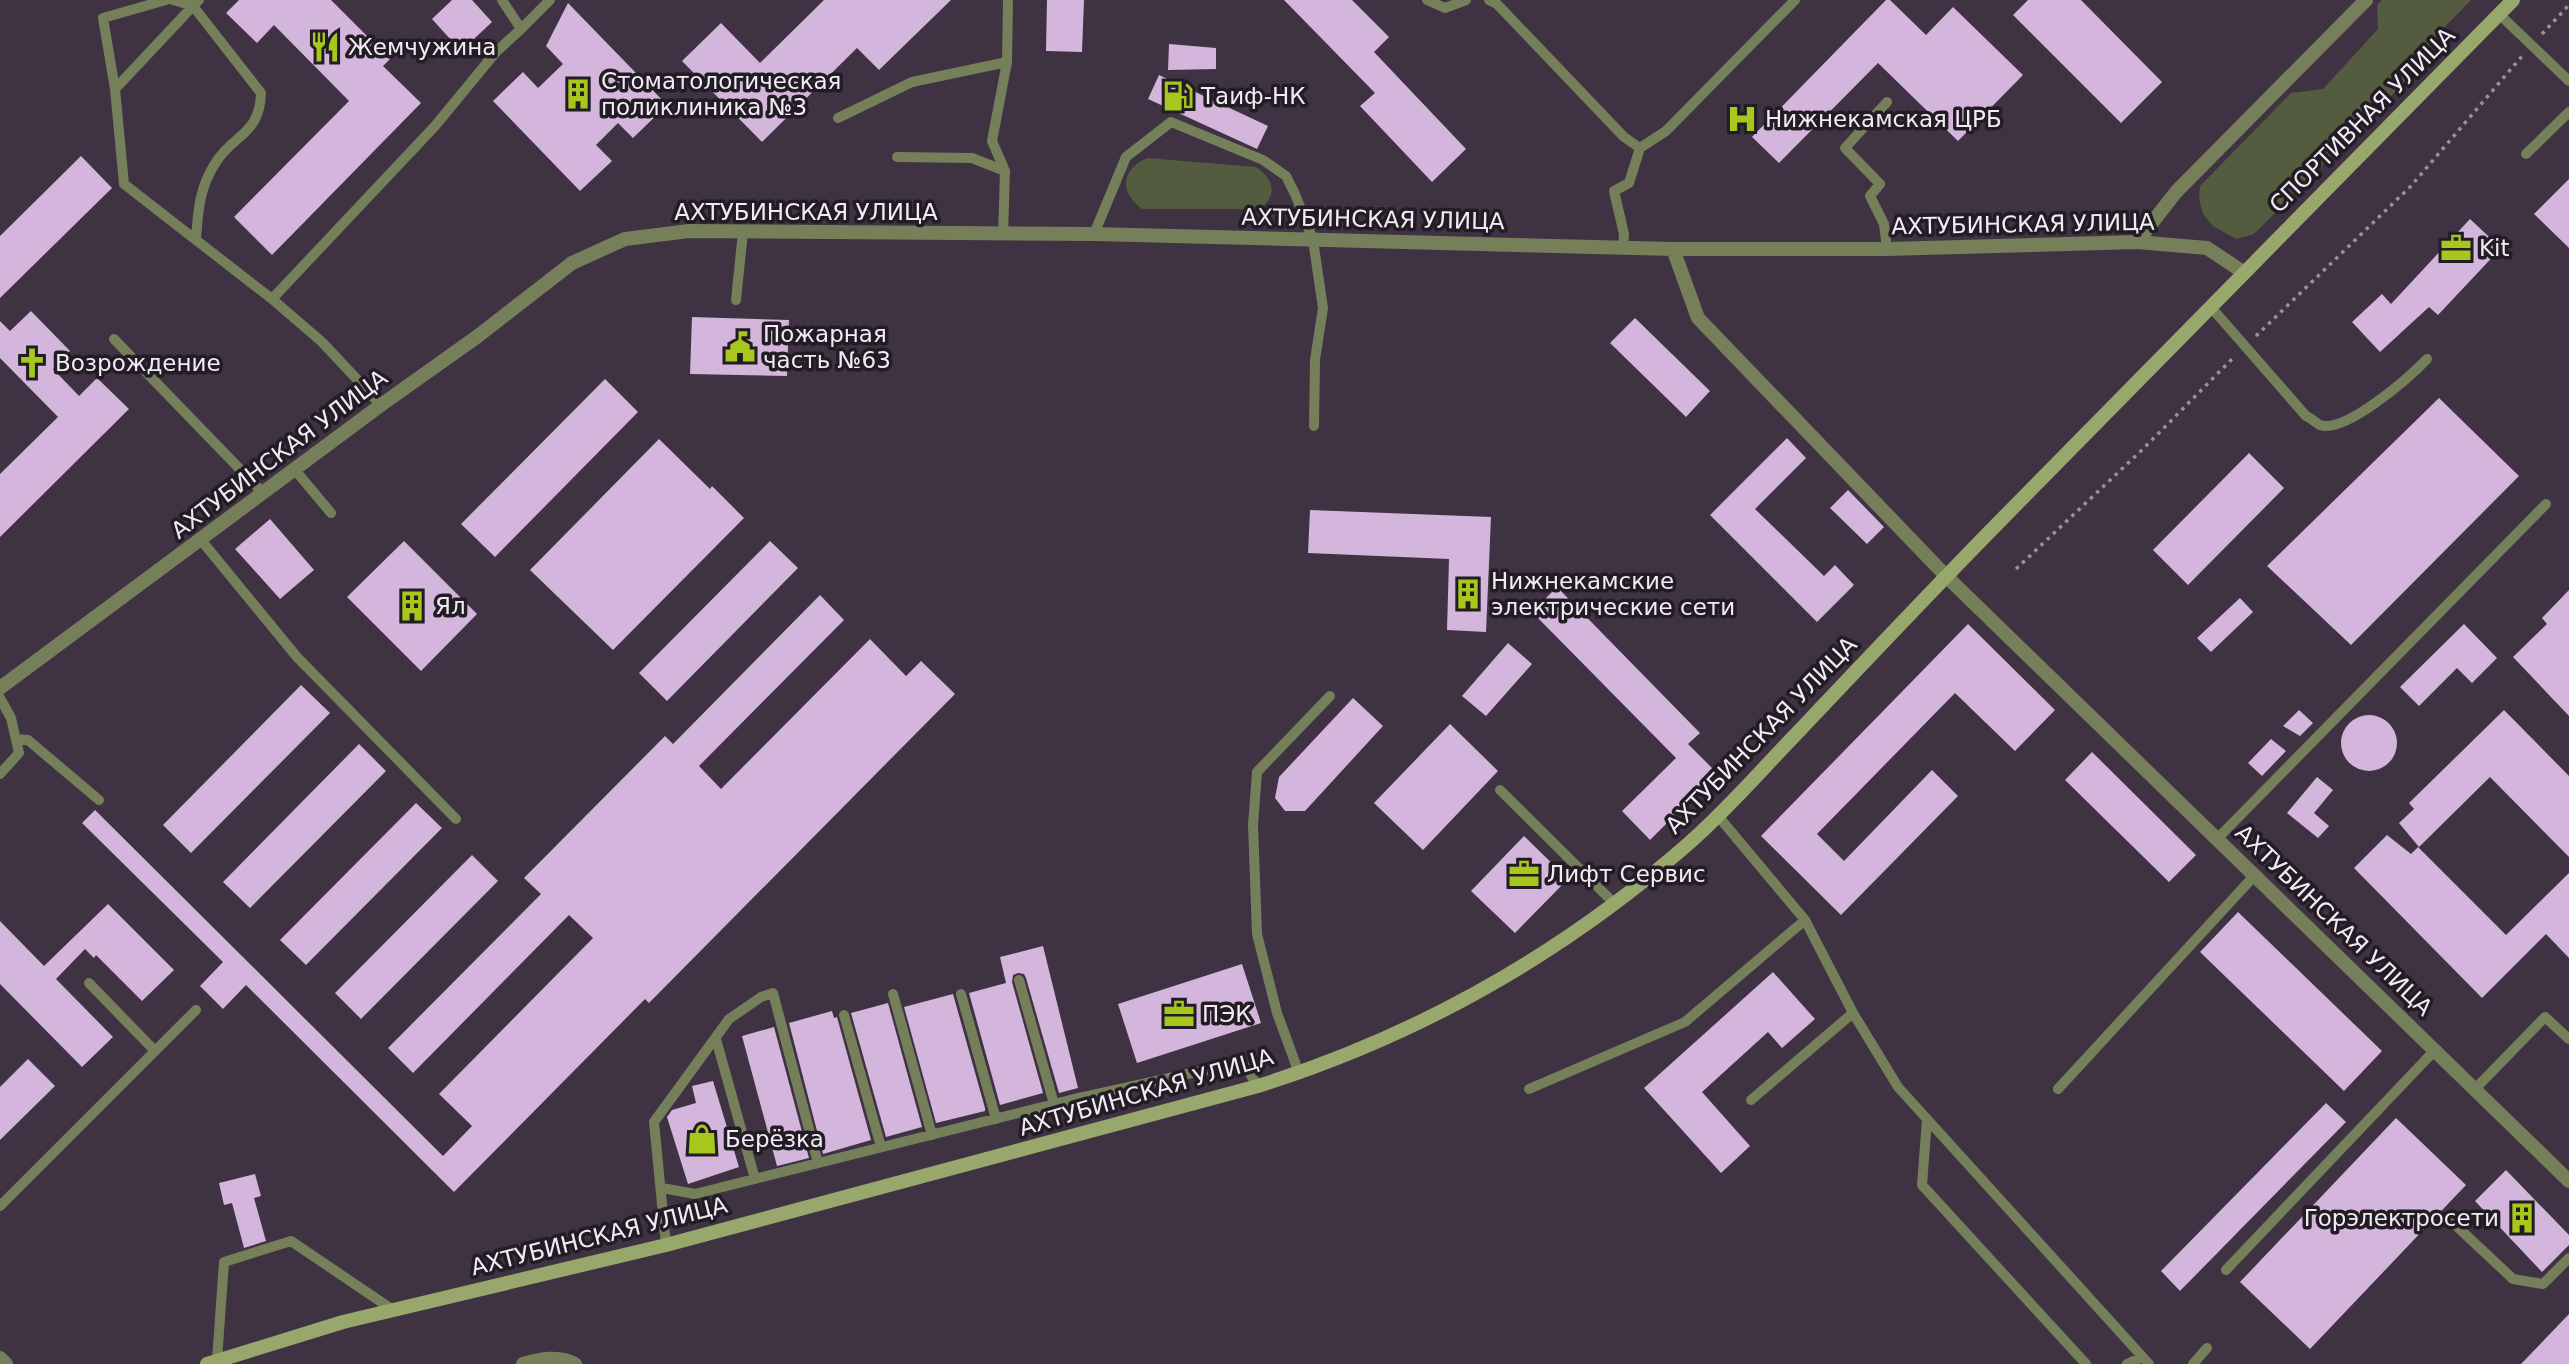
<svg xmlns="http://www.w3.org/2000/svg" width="2569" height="1364" font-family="'DejaVu Sans',sans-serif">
<rect width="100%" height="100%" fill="#3f3242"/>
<path fill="#545c40" d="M2382,0H2471L2434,38L2412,75L2254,234L2236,239L2213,226L2203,214L2199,199L2200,186L2291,93L2323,89L2378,29L2377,5Z
M1147,158L1256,167C1274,179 1278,195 1260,209H1142C1119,192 1121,170 1147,158Z"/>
<path fill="#d4b5dc" d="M239,0H331L390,59L383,66L421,103L272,255L234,217L349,101L274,25L257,43L226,13Z
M452,0H472L492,22L461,51L432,19Z
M824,0H951L879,70L857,48L762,142L682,61L721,23L760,63Z
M1047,0H1084L1082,52L1046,51Z
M1284,0H1352L1389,37L1374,52L1466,149L1432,182L1360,106L1375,93Z
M1886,0H1890L1926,35L1953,7L2023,75L1958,141L1878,63L1779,163L1752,137Z
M2028,0H2081L2162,82L2121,123L2013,15Z
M568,3L667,105L633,138L618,123L596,145L612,161L580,191L493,101L523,72L538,88L563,64L546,46Z
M1169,44L1216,48V69L1168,70Z
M1159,75L1268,126L1257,149L1148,99Z
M81,156L112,188L0,298V236Z
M2569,179V248L2534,214Z
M2470,219L2501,248L2438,315L2429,307L2380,352L2352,322L2382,294L2391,304Z
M31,311L70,351L53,369L79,396L97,378L129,409L0,537V474L58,417L0,358V321L10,331Z
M692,317L789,320L787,376L690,374Z
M1635,318L1710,391L1686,417L1610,343Z
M605,379L638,412L495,557L461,524Z
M2439,398L2519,476L2351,645L2267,566Z
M1787,438L1806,458L1755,509L1824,576L1835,565L1854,585L1817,622L1710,515Z
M659,439L710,489L712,486L744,518L613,650L530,570Z
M2249,453L2284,488L2188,585L2153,550Z
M1848,490L1884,527L1867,544L1830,508Z
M1310,510L1491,517L1486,632L1447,630L1449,559L1308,553Z
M270,519L314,570L280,599L235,549Z
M404,541L477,614L421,671L347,597Z
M770,541L798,568L667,701L639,673Z
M1557,587L1700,733L1688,744L1717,773L1650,840L1622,811L1676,758L1532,612Z
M2569,590V716L2513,657L2547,624L2542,618Z
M820,595L844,620L699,766L721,789L870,639L906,676L921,661L955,694L649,1003L645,999L454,1192L246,985L223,1009L200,986L223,962L82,823L95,810L443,1156L472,1126L439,1094L593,938L569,915L413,1073L388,1048L541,894L524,878L665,736L673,744Z
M2240,598L2253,612L2211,652L2197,638Z
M1968,624L2055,710L2015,751L1955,693L1817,834L1844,861L1932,770L1958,796L1841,915L1761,836Z
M2464,624L2497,658L2472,683L2457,668L2419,706L2400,687Z
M1508,643L1532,664L1486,716L1462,696Z
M301,685L330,713L191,853L163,825Z
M1353,698L1383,726L1305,811H1285L1275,798L1279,777Z
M2299,710L2313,723L2300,736L2283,726Z
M2504,710L2569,776V857L2490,777L2419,847L2399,823L2414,809L2409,803Z
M2341 743a28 28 0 1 1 56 0a28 28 0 1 1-56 0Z
M1450,724L1498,771L1423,850L1374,803Z
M2271,739L2286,751L2262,776L2248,763Z
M359,744L386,771L250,908L223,882Z
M2092,752L2196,855L2169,882L2065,780Z
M2317,777L2333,790L2314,813L2329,826L2318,838L2287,813Z
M416,803L442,828L306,965L280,940Z
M2387,835L2411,854L2418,847L2506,935L2569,873V958L2546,934L2482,998L2354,868Z
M1524,836L1568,879L1515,933L1471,891Z
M472,855L498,881L361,1019L335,993Z
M108,904L174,970L142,1001L96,955L94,958L85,949L56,979L113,1037L82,1067L0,984V921L44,966Z
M2238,912L2382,1051L2344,1091L2200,952Z
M1043,946L1078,1088L1059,1093L1026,978L1024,974L1018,973L1013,975L1012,982L1043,1093L1000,1105L969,993L1006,983L1000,957Z
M1242,964L1261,1023L1137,1063L1118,1004Z
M1773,972L1815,1019L1782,1048L1768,1032L1702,1092L1750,1146L1721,1173L1644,1088Z
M953,994L985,1108V1111L936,1123L904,1007Z
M888,1003L922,1127L886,1137L851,1013Z
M832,1011L834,1018L837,1017L871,1140L823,1154L789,1023Z
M774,1027L809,1158L777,1166L742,1036Z
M28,1059L55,1086L0,1140V1087Z
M713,1081L739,1167L688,1184L667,1117L672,1110L696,1103L692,1086Z
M2326,1103L2346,1122L2180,1291L2161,1271Z
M2396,1118L2466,1185L2310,1349L2240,1282Z
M2506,1170L2569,1235V1245L2542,1272L2475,1201Z
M255,1174L261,1196L254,1198L266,1241L244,1248L232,1203L224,1205L219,1183Z
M2569,1314V1364H2521Z"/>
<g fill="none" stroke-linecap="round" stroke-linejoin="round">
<path stroke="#9a909d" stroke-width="3.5" stroke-dasharray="3.5 5" stroke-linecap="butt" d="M2542,34L2569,5
M2256,336L2411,186L2523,55
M2016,569L2144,448L2235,356"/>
<path stroke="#757f5a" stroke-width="10" d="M173,0L193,6L199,0
M1427,0L1445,8L1466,0
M1489,0L1497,4L1624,137L1640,148L1666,131L1795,0
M2499,14L2569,81
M521,29L550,0
M115,89L103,18L166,0
M838,118L912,82L1007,62
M2526,154L2569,112
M897,157L972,158L1005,171
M1094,234L1126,157L1171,122L1263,160L1286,176L1295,194L1313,240L1323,308L1315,360L1314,426
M1003,235L1005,171L992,141L1007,62L1008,0
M196,240L124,184L115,89L193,6L261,93C260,134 234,134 216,162C199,188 198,211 196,240L272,299
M1623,248L1624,234L1614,191L1629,183L1640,148
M1887,249L1884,224L1870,196L1880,184L1845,148L1887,102
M736,300L743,232
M2210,306L2306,416C2311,418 2316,423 2320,425C2345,434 2410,377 2427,359
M114,339L263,493
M381,405L322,342L272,299L435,126L496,52L521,29L502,0
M295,470L331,513
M201,540L297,657L456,819
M0,698L11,718L19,753L0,774
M16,739L28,740L99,800
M1500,790L1615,904
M1718,816L1805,920L1853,1013L1898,1087L2149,1364
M2217,839L2546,504
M1019,980L1054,1104
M89,983L155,1051
M893,994L932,1135
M961,994L996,1119
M844,1015L881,1147
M716,1039L755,1179
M1299,1073L1277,1013L1257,934L1253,825L1257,772L1330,696
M1529,1089L1685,1022L1805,920
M2058,1089L2255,875
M2475,1089L2545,1017L2569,1039
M1751,1100L1853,1013
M1927,1119L1922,1185L2086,1364
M662,1188L695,1194L1070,1100L1242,1062L1258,1086
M0,1206L196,1010
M2450,1220L2513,1279L2543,1284L2569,1258
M666,1245L654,1122L729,1019L761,997L773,993L818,1163
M2226,1270L2436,1049
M217,1360L224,1262L291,1241L393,1310
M2127,1364L2142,1357
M2193,1364L2207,1348"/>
<path stroke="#757f5a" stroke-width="14" d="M2137,242L2176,192L2366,0
M1673,249L1698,318L1946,576L2569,1181
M0,688L381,405L478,336L572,263L625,239L689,231L1094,234L1673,249H1887L2137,242L2207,248L2243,272
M0,1358L6,1364
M523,1364C540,1359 559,1355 575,1364"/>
<path stroke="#98a76b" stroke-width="14" d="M207,1364L343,1322L666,1245L1258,1086C1417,1036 1562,954 1688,844C1728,809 1763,768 1800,730C1868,658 1935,587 2004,517C2173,344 2344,173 2513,0"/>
</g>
<defs>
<g id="restaurant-bare" transform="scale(2.415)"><path d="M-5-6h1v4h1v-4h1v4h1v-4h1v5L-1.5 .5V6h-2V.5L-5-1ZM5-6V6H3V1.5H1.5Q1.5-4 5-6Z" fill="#a8c71c" stroke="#221c24" stroke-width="2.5" paint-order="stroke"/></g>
<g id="building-bare" transform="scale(2.415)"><path d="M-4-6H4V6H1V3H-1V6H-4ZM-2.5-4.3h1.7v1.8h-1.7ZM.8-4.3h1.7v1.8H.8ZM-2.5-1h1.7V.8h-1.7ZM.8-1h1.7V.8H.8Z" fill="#a8c71c" stroke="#221c24" stroke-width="2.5" paint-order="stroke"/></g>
<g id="fuel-bare" transform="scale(2.415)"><path d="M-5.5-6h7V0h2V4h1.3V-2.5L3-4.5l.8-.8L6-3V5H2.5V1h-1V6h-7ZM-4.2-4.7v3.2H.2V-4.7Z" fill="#a8c71c" stroke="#221c24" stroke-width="2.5" paint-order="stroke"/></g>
<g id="hospital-bare" transform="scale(2.415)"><path d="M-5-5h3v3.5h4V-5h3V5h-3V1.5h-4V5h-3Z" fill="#a8c71c" stroke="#221c24" stroke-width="2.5" paint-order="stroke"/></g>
<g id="office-bare" transform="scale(2.415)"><path d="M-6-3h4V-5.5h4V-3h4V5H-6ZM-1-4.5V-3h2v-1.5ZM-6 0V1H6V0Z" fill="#a8c71c" stroke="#221c24" stroke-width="2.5" paint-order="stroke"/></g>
<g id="civic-bare" transform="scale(2.415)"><path d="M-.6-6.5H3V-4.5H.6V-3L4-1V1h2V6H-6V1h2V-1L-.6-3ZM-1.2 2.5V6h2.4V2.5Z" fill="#a8c71c" stroke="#221c24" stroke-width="2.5" paint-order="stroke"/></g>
<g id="church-bare" transform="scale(2.415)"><path d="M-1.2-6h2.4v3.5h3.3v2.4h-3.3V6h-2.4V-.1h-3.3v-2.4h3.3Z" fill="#a8c71c" stroke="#221c24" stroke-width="2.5" paint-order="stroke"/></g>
<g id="shop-bare" transform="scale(2.415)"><path d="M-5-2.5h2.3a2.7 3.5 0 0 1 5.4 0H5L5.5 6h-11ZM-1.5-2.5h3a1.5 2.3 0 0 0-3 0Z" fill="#a8c71c" stroke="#221c24" stroke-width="2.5" paint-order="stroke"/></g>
</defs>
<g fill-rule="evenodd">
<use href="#restaurant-bare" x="325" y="47"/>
<use href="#building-bare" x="578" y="94"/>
<use href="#fuel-bare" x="1178" y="96"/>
<use href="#hospital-bare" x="1742" y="119"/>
<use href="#office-bare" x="2456" y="248"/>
<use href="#civic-bare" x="740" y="347"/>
<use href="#church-bare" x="32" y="363"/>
<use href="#building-bare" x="1468" y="594"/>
<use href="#building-bare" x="412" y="606"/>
<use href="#office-bare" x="1524" y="874"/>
<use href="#office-bare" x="1179" y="1014"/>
<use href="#shop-bare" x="702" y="1139"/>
<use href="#building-bare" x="2522" y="1218"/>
</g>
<g text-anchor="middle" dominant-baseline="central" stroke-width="7" stroke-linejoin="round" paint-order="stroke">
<g font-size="23" fill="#f2eaf4" stroke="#221c24" text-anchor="start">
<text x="348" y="47">Жемчужина</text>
<text x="601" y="81">Стоматологическая<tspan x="601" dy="26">поликлиника №3</tspan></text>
<text x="1201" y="96">Таиф-НК</text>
<text x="1765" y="119">Нижнекамская ЦРБ</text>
<text x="2479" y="248">Kit</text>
<text x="763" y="334">Пожарная<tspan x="763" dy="26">часть №63</tspan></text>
<text x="55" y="363">Возрождение</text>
<text x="1491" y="581">Нижнекамские<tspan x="1491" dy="26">электрические сети</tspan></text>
<text x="435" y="606">Ял</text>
<text x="1547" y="874">Лифт Сервис</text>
<text x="1202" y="1014">ПЭК</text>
<text x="725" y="1139">Берёзка</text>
<text x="2499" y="1218" text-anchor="end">Горэлектросети</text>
</g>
<g font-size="23" fill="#f2eaf4" stroke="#221c24">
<text transform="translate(2362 120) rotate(-45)">СПОРТИВНАЯ УЛИЦА</text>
<text x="806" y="212">АХТУБИНСКАЯ УЛИЦА</text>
<text transform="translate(1373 219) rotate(1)">АХТУБИНСКАЯ УЛИЦА</text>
<text transform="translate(2023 224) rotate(-1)">АХТУБИНСКАЯ УЛИЦА</text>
<text transform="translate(279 454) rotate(-37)">АХТУБИНСКАЯ УЛИЦА</text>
<text transform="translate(1761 735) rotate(-46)">АХТУБИНСКАЯ УЛИЦА</text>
<text transform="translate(2334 920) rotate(44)">АХТУБИНСКАЯ УЛИЦА</text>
<text transform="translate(1146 1092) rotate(-16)">АХТУБИНСКАЯ УЛИЦА</text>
<text transform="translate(599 1236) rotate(-14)">АХТУБИНСКАЯ УЛИЦА</text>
</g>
</g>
</svg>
